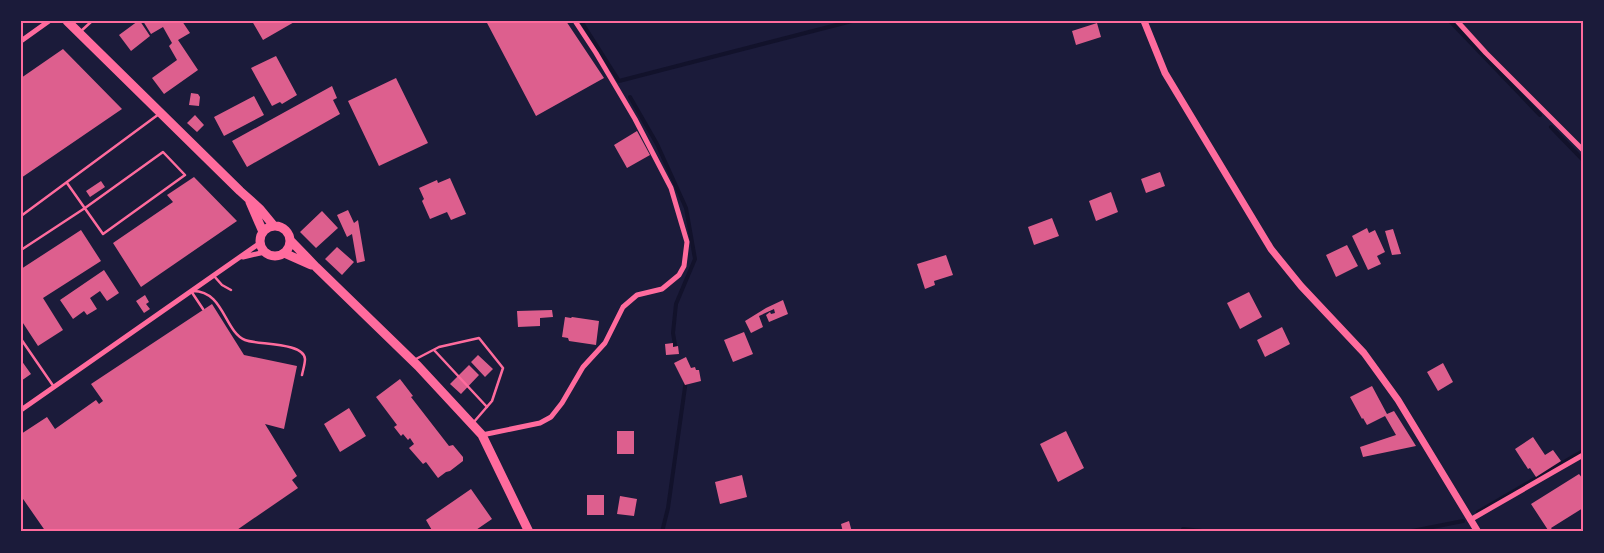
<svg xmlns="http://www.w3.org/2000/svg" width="1604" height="553" font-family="Barlow,sans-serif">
<rect width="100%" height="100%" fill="#1b1b3a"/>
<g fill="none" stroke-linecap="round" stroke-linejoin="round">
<path stroke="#12122b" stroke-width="4" d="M581,21L619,81L852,21
M1450,21L1540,115
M630,97L657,144L686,208L695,259L676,304L673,333L676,351
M1551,127L1583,160
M1478,512L1583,451
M662,532L668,508L686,380
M1184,532L1183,529L1212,532
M1407,532L1463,521"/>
</g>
<path fill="#dd5f8e" d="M138,21H140L150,36L131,51L119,35Z
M143,21H182L190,33L178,40L198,70L164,94L152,78L177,60L169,46L172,43L163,27L151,34Z
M252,21H296L263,40Z
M486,21H566L604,78L536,116Z
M1097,23L1101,37L1076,45L1072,31Z
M63,49L122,109L21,178V78Z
M276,56L297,95L282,104L280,102L272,106L251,68Z
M396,78L428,143L379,166L348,101Z
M332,86L337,98L333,100L340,114L247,167L232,141Z
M191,93L198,94L200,97L199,106L189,105Z
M254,96L264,115L224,136L214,117Z
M195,115L204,125L197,132L187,123Z
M637,131L650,155L627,168L614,145Z
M1160,172L1165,186L1146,193L1141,179Z
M194,177L237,221L141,287L113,243L173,202L167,195Z
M450,178L466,214L451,220L447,212L430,219L422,201L424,199L419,188L437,180L438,183Z
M101,181L105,187L90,197L86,191Z
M1111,192L1118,212L1096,221L1089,201Z
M348,210L354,223L358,220L365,261L357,263L352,234L347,237L337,215Z
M322,211L338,228L316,248L300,232Z
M1052,218L1059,236L1034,245L1028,227Z
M1367,228L1369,233L1375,230L1385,252L1377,256L1381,264L1368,270L1352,236Z
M1393,229L1401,254L1392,255L1385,231Z
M81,230L101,261L43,298L63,330L38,346L21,320V269Z
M1347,245L1358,266L1336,277L1326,255Z
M337,247L354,262L342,275L325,259Z
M946,255L953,275L934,281L935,285L925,289L917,264Z
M104,270L119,293L107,301L100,291L90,298L97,309L87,315L84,311L73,319L60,300Z
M1249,292L1262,317L1240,329L1227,303Z
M145,295L149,302L146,304L150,309L144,313L136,301Z
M783,300L788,314L769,322L766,315L770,312L771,314L775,313L774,309L759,316L763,327L751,333L745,321L766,308Z
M212,304L244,355L297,366L284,429L265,424L297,476L292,480L298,488L234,532H46L21,496V434L47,417L55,429L96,400L99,404L103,401L91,384Z
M552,310L553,317L540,318V326L518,327L517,311Z
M565,317L571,318L572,317L599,321L596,345L569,341L568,338L562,337Z
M1282,327L1290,344L1265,357L1257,340Z
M744,332L753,354L733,362L724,340Z
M673,343V347L678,346L679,354L666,355L665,344Z
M478,355L493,369L485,377L471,362Z
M686,357L691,368L695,367L696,370H699L701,381L685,385L674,363Z
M21,360L31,374L21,381Z
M1443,363L1453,382L1438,391L1427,372Z
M469,365L479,375L461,394L450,384Z
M400,379L413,396L411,397L449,446L453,445L463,457V461L450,471L446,472L438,478L426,462L423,464L409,448L414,444L410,438L408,440L403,434L401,436L394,427L397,425L376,397Z
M1372,386L1387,414L1394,411L1416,446L1363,457L1360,447L1396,435L1385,416L1367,425L1363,418L1362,419L1350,397Z
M349,408L366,436L340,452L324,424Z
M617,431H634V454H617Z
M1066,431L1084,468L1058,482L1040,444Z
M1533,437L1545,455L1553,450L1561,461L1536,477L1530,468L1528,469L1515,449Z
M1579,474L1583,479V508L1551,528L1554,532H1544L1548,530L1531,504Z
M742,475L747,497L720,504L715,482Z
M471,489L492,519L473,532H433L426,520Z
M587,495H604V515H587Z
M620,496L637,499L634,516L617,514Z
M849,521L852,532H843L841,524Z"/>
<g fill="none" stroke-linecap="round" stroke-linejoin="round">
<path stroke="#ff6b9d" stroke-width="2.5" d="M80,32L92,21
M21,216L159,114
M21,250L85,208L163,152L185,175L103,234L67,183
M214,276L222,285L231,290
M191,291L203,309
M193,291C224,291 224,331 245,340C257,345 304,342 305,359C305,364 303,370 302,375
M21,339L54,387
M434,350L487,407
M414,360L439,347L479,338L503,368L492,401L473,423"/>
<path stroke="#ff6b9d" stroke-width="5" d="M1457,21L1486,53L1583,150
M21,41L49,21
M243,257L265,252
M21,410L260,243
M482,435L540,423L551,417L562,403L583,367L605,343L623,307L637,295L662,289L679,275L684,266L687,242L671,188L635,119L596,53L575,21
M1470,520L1583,455"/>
<path stroke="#ff6b9d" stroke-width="7" d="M1144,21L1165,73L1271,249L1301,286L1364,353L1398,400L1478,532"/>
<path stroke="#ff6b9d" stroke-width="9" d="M67,21L240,191L260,209L274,226
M250,202L263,232
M260 241a15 15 0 1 1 30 0a15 15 0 1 1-30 0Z
M290,240L316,267L418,366L482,435L529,532
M284,253L311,265"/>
</g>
<rect width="1604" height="553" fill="none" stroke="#1b1b3a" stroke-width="45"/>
<rect x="22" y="22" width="1560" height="508" fill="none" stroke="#ff6b9d" stroke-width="2"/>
</svg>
